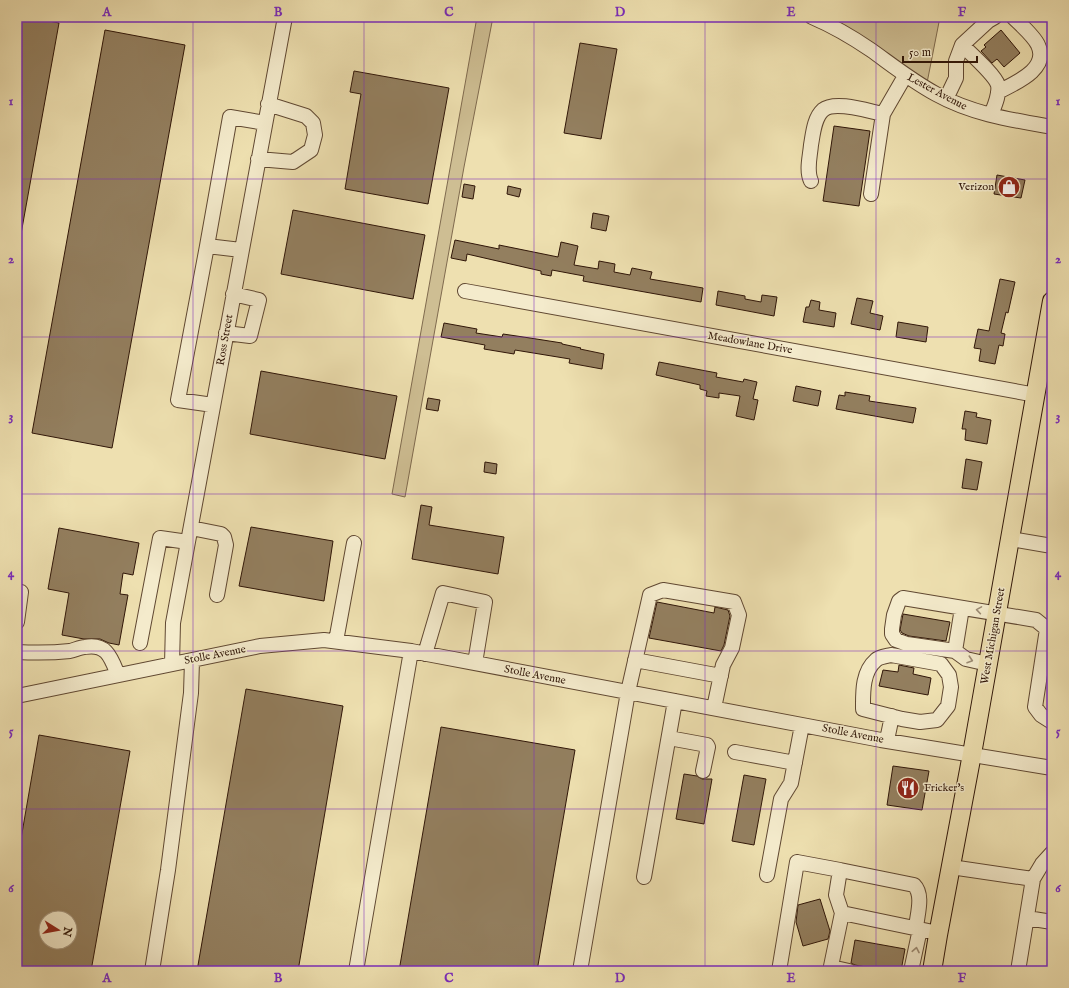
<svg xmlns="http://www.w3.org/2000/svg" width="1069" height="988" font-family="'IM FELL English',serif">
<rect width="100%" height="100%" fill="#eee0b0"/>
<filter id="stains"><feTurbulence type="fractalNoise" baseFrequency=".005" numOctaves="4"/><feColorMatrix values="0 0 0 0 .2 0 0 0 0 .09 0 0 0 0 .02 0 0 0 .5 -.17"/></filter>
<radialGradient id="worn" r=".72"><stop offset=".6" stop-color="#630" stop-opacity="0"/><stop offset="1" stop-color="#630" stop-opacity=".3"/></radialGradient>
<path fill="#cebe93" stroke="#7f6a4e" d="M477,17H493L464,167L405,497L392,494Z
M812,17H940L926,88Z"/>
<path fill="#937f5f" stroke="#301608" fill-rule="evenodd" d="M17,17H28L59,23L21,234H17Z
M105,30L185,45L112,448L32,433Z
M1001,30L1020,53L1004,67L997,59L992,63L981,51L986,47L984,45Z
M580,43L617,49L601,139L564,133Z
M354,71L449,88L428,204L345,189L361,94L350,92Z
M834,126L870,131L859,206L823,201Z
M997,175L1025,180L1021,198L994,194Z
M464,184L475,186L473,199L462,197Z
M508,186L521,189L519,197L507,194Z
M293,210L425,235L413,299L281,274Z
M593,213L609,216L606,231L591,228Z
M455,240L499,249V245L558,257L561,242L578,246L574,265L598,269L599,261L615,264L614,272L630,275L632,268L652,272L650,279L703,288L701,302L583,281L584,276L552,270L551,276L541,274V271L467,254L466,261L451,258Z
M1000,279L1015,282L1008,313L1006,312L1001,333L1005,334L1003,346L999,345L995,364L979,361L981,349L974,348L978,329L989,331Z
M718,291L745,296V299L761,302L762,295L777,297L774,316L716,305Z
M857,298L873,301L870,313L883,316L880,330L851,324Z
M811,300L820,302L819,310L836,313L834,327L803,322L806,307H809Z
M898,322L928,327L926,342L896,337Z
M444,323L477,329L476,333L502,337L503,334L530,338L562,343V344L581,348L580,349L604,354L602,369L569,363L570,359L515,350L514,354L484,349L485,345L441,337Z
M659,362L717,373L716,377L743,382L744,379L757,382L753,399L758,400L754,420L736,416L740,396L719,393V398L706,396L707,391L700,389V385L656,375Z
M261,371L397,396L385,459L250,434Z
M796,386L821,391L818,406L793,401Z
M845,392L870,396L869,401L916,408L913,423L836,409L839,395L845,396Z
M428,398L440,400L438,411L426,409Z
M965,411L977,413L976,417L991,420L987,444L965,440L966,429H962Z
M966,459L982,462L977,490L962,488Z
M485,462L497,464L496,474L484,472Z
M421,505L432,507L429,525L504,537L498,574L412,559Z
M251,527L333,541L324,601L239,586Z
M59,528L139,543L133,575L123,573L120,594L128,595L119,645L109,643L100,639H84L62,635L69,593L48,589Z
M657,602L714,613L715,607L728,610L730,616L724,645L721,651L649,638Z
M903,614L950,622L946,641L909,636L902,633L900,630Z
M899,665L914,668L913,674L931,678L928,695L879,686L883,670L898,672Z
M246,689L343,706L298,971H197Z
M441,727L575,750L537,971H399Z
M39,735L130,751L91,971H17V862ZM46,918H70V942H46Z
M893,766L929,771L922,810L887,805Z
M684,774L697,776L702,779H712L704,824L676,819Z
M744,775L766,779L754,845L732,841Z
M820,899L830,931L828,939L803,946L796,922L798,905Z
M855,940L905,949L901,971H888L855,965L851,963Z"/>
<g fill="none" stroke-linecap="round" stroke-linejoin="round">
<g stroke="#604832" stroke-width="16">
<path id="minor" d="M812,17C833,26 852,37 871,50C892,65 912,81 936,94C972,114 1012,120 1052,127
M962,45C970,53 995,75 998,85C1000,94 994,107 991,115
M998,92C1015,83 1050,69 1038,45C1034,36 1021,25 1013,17
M946,99L956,78V61L962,45L988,21L995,17
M258,159L293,162L311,150L315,135L313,123L306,116L268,104
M811,181C806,170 810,157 811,145C813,134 814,118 823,110C835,100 868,111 883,114
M871,194L883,114L905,76
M207,246L178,400L213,405
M241,250L207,246L230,117L265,123
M465,291L1036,395
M226,333L250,336L259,300L233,294
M191,528L221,534L224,537L226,545L217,595
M1011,539L1052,546
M17,622L21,592
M336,641L354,543
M140,643L160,538L188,542
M955,651L962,608
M17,652C35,653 52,653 70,651C75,650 80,647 85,647C107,643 111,658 118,675
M425,654L443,593L485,602L475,663
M891,655L941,664L949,675L951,687L948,706L937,720L920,722L902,719L863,709C863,693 862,672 876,660C879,657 887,656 891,655Z
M635,660L721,676
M172,664L173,623L285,17
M988,664L966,659L955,651L907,644L896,640L892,634V629L894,615L899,601L903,598L1036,620L1047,629L1035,707L1041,715L1052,722
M17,696L260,646L324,640L411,651L881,740L1052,768
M669,738L707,745L708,747L703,771
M887,740L892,716
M735,752L795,763
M951,867L1033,879
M767,875L781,799L791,783L802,725
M644,877L675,701
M1027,918L1052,922
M916,928C917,915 924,895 914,885L840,870L836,895L842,913L938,933
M831,967L849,971
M152,971L168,870L191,693L192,661
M356,971L411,651
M580,971L628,692L650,595L663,590L734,602L739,615L732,648L723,665L714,708
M779,971L797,862L840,870
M830,971L842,913
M911,971L920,929
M1018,971L1033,879L1042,864L1052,853"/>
</g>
<g stroke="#301608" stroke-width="20">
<path id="major" d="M932,971L938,935L972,754L1052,301"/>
</g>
<use href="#minor" stroke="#f4ebcc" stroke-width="14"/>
<use href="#major" stroke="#eee0b0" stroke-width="18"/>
</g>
<defs><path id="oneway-chevron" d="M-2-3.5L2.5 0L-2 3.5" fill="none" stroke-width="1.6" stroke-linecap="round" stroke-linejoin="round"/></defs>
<g stroke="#9c8b74">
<use href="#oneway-chevron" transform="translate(979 610) rotate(-171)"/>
<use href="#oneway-chevron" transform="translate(970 660) rotate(18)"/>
<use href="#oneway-chevron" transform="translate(916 950) rotate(-79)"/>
</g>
<path fill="none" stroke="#7b2cbf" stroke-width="1" stroke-opacity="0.55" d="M193,17V971M364,17V971M534,17V971M705,17V971M876,17V971M17,179H1052M17,337H1052M17,494H1052M17,651H1052M17,809H1052"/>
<defs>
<g id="shop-disc" transform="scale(1.15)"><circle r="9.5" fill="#8f2418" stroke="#f4ebcc"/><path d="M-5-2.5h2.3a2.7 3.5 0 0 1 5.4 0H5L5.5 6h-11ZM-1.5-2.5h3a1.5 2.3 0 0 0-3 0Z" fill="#fff"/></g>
<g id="restaurant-disc" transform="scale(1.15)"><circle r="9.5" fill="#8f2418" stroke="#f4ebcc"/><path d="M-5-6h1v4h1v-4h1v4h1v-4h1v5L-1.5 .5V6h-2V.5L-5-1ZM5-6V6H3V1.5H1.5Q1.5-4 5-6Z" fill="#fff"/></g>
</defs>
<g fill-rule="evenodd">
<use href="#shop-disc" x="1009" y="187"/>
<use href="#restaurant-disc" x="908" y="788"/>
</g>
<g text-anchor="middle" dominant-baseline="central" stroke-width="3" stroke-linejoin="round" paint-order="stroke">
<g font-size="11" fill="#301608" stroke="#f4ebcc">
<text transform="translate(937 92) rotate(28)">Lester Avenue</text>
<text transform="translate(225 340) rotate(-80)">Ross Street</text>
<text transform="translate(750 343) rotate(10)">Meadowlane Drive</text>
<text transform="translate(993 636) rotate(-80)">West Michigan Street</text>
<text transform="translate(215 655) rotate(-11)">Stolle Avenue</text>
<text transform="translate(535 675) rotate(11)">Stolle Avenue</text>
<text transform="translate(853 734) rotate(11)">Stolle Avenue</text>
</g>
<g font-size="11" fill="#301608" stroke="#f4ebcc" text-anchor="end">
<text x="994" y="187">Verizon</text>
<text x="924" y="788" text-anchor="start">Fricker's</text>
</g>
</g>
<rect width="1069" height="988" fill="none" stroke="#eee0b0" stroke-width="44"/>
<g transform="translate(58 930) rotate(101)"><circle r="19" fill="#f4ebcc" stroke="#a6967e"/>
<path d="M0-3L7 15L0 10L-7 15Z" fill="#8f2418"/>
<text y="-6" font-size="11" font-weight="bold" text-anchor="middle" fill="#301608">N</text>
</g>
<path d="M903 56v6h74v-6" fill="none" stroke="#301608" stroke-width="2"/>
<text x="909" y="56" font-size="12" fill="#301608" stroke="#f4ebcc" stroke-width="3" paint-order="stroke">50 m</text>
<rect x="22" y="22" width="1025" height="944" fill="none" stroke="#7b2cbf" stroke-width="1.5"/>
<g font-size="13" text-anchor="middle" font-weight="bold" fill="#7b2cbf">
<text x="107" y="16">A</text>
<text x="278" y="16">B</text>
<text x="449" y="16">C</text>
<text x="620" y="16">D</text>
<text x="791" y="16">E</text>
<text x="962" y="16">F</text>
<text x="11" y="105">1</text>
<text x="1058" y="105">1</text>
<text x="11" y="263">2</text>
<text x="1058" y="263">2</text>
<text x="11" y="420">3</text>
<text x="1058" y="420">3</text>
<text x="11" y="577">4</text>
<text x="1058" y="577">4</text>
<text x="11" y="735">5</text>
<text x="1058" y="735">5</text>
<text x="11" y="892">6</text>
<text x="1058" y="892">6</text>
<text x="107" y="982">A</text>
<text x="278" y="982">B</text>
<text x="449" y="982">C</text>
<text x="620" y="982">D</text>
<text x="791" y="982">E</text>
<text x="962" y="982">F</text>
</g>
<rect width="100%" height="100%" filter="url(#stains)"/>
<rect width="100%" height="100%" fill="url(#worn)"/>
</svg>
